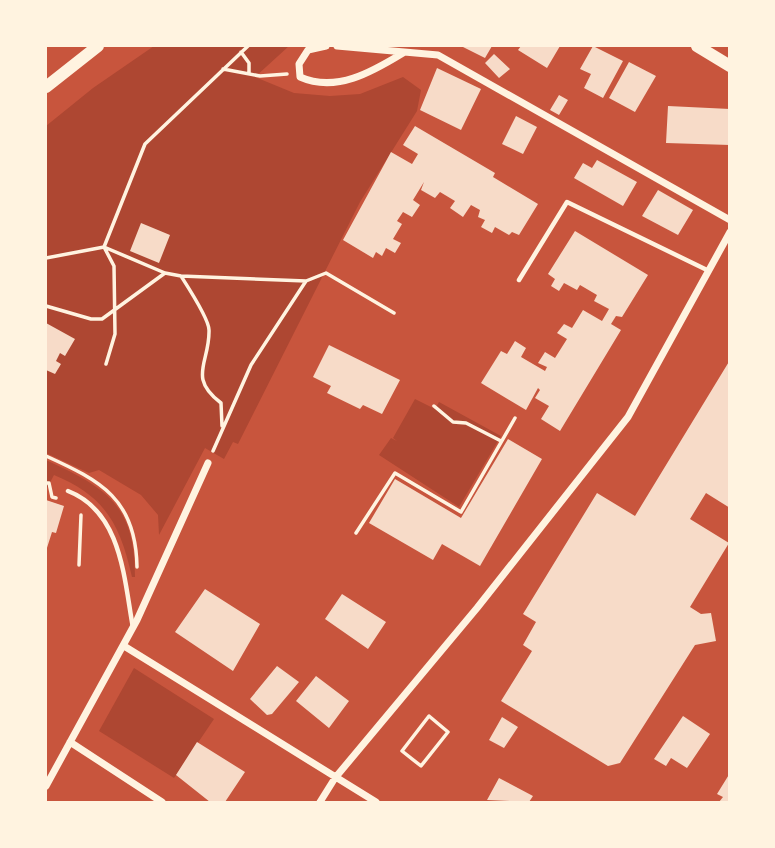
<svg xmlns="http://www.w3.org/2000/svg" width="775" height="848" font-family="'Source Sans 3',sans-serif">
<rect width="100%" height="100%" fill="#c8553d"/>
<path fill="#ae4732" d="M154,46H289L255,77L294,93L330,96L360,94L403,77L421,90L417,111L360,202L238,444L233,442L224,459L205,448L159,535L158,515L141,495L99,470L89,473L46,453V126L93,88Z
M415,399L435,409L439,402L501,436L459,507L379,455L391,438L397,441L393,438Z
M46,460C106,488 135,504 135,577H132C120,524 105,496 54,475L46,490Z
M134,668L214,719L174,778L99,731Z"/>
<path fill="#f7dbc8" d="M461,46H492L485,58Z
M521,46H560L547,68L518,50Z
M593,46L623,61L603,98L584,88L591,74L580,69Z
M494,54L510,69L499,78L485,63Z
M629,62L656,76L635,112L609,98Z
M437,68L481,89L461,130L420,110Z
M559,95L568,100L559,115L550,110Z
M668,106L730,109V145L666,143Z
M516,116L537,127L523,154L502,144Z
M415,126L495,173L493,177L538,204L519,235L512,232L509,235L495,227L492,233L481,227L485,220L478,217L480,210L471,205L463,217L450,208L455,201L440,192L435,198L421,190L424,182L413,200L420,205L412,217L403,212L397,221L402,224L393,239L401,243L395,253L386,248L382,256L376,252L373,258L343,240L391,152L412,164L418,154L403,145Z
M597,160L637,182L623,206L574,178L583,163L592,168Z
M658,190L693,210L678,235L642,216Z
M141,223L170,235L159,263L130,251Z
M575,231L648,275L622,317L616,316L611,324L621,330L560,431L541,419L549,406L535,398L540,390L538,388L526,410L481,383L501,351L507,354L515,341L526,348L521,357L545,371L547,367L538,363L545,352L555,358L567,339L557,333L564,324L572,328L583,310L602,321L609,309L594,301L597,295L580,285L577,290L564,283L559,291L551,286L555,279L548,274Z
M46,323L75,339L65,356L60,353L56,361L61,364L55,374L46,370Z
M329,345L400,380L382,414L363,405L360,409L327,393L331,386L313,377Z
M730,360V508L706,493L690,519L729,543L690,607L701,614L711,613L716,641L695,645L620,763L608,766L501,701L532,651L523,645L536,622L523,614L597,493L635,516Z
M508,439L542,459L480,566L442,544L433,560L369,523L395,479L461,518Z
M46,500L64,506L56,533L52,532L46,551Z
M205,589L260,624L233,671L175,632Z
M342,594L386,622L368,649L325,619Z
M277,666L299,682L272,714L267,715L250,699Z
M316,676L349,701L329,728L296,701Z
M683,716L710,734L687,768L671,758L666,766L654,759Z
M502,717L518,727L504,748L489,740Z
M197,742L245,772L225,802H210L176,775Z
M730,773V802H719L723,797L717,794Z
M499,778L533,796L529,802L487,800Z"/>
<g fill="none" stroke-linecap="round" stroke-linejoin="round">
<path stroke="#fff3e0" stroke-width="3.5" d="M241,52L249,63V73
M223,69L260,76L287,74
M46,258L104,247L114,266L115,334L106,364
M181,276C188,287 209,319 209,330C210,363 187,377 221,403L222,426
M306,281L326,273L394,313
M46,306L91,319H102L165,273
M434,406L453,422L466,423L501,441
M213,451L251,365L306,281L181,276L165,273L104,247L145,144L248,46
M46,456C101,481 136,499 137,567
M46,483H49L52,497L56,498
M356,533L395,473L461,512L515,418
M79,565L81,515
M429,716L448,732L421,766L402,751Z"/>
<path stroke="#fff3e0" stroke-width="4.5" d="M519,280L567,202L707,270
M68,491C122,512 124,579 133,628"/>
<path stroke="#fff3e0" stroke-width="7" d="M326,46L308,50L299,64L300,77C336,93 372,72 403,53
M337,46L438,55L730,220
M124,646L376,802
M70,742L162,802
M46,786L137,620L208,463
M320,802L335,778L477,608L628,417L730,232"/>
<path stroke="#fff3e0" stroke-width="12" d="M697,46L730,66
M46,87L98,46"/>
</g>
<rect width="775" height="848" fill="none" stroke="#fff3e0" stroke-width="94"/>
</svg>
